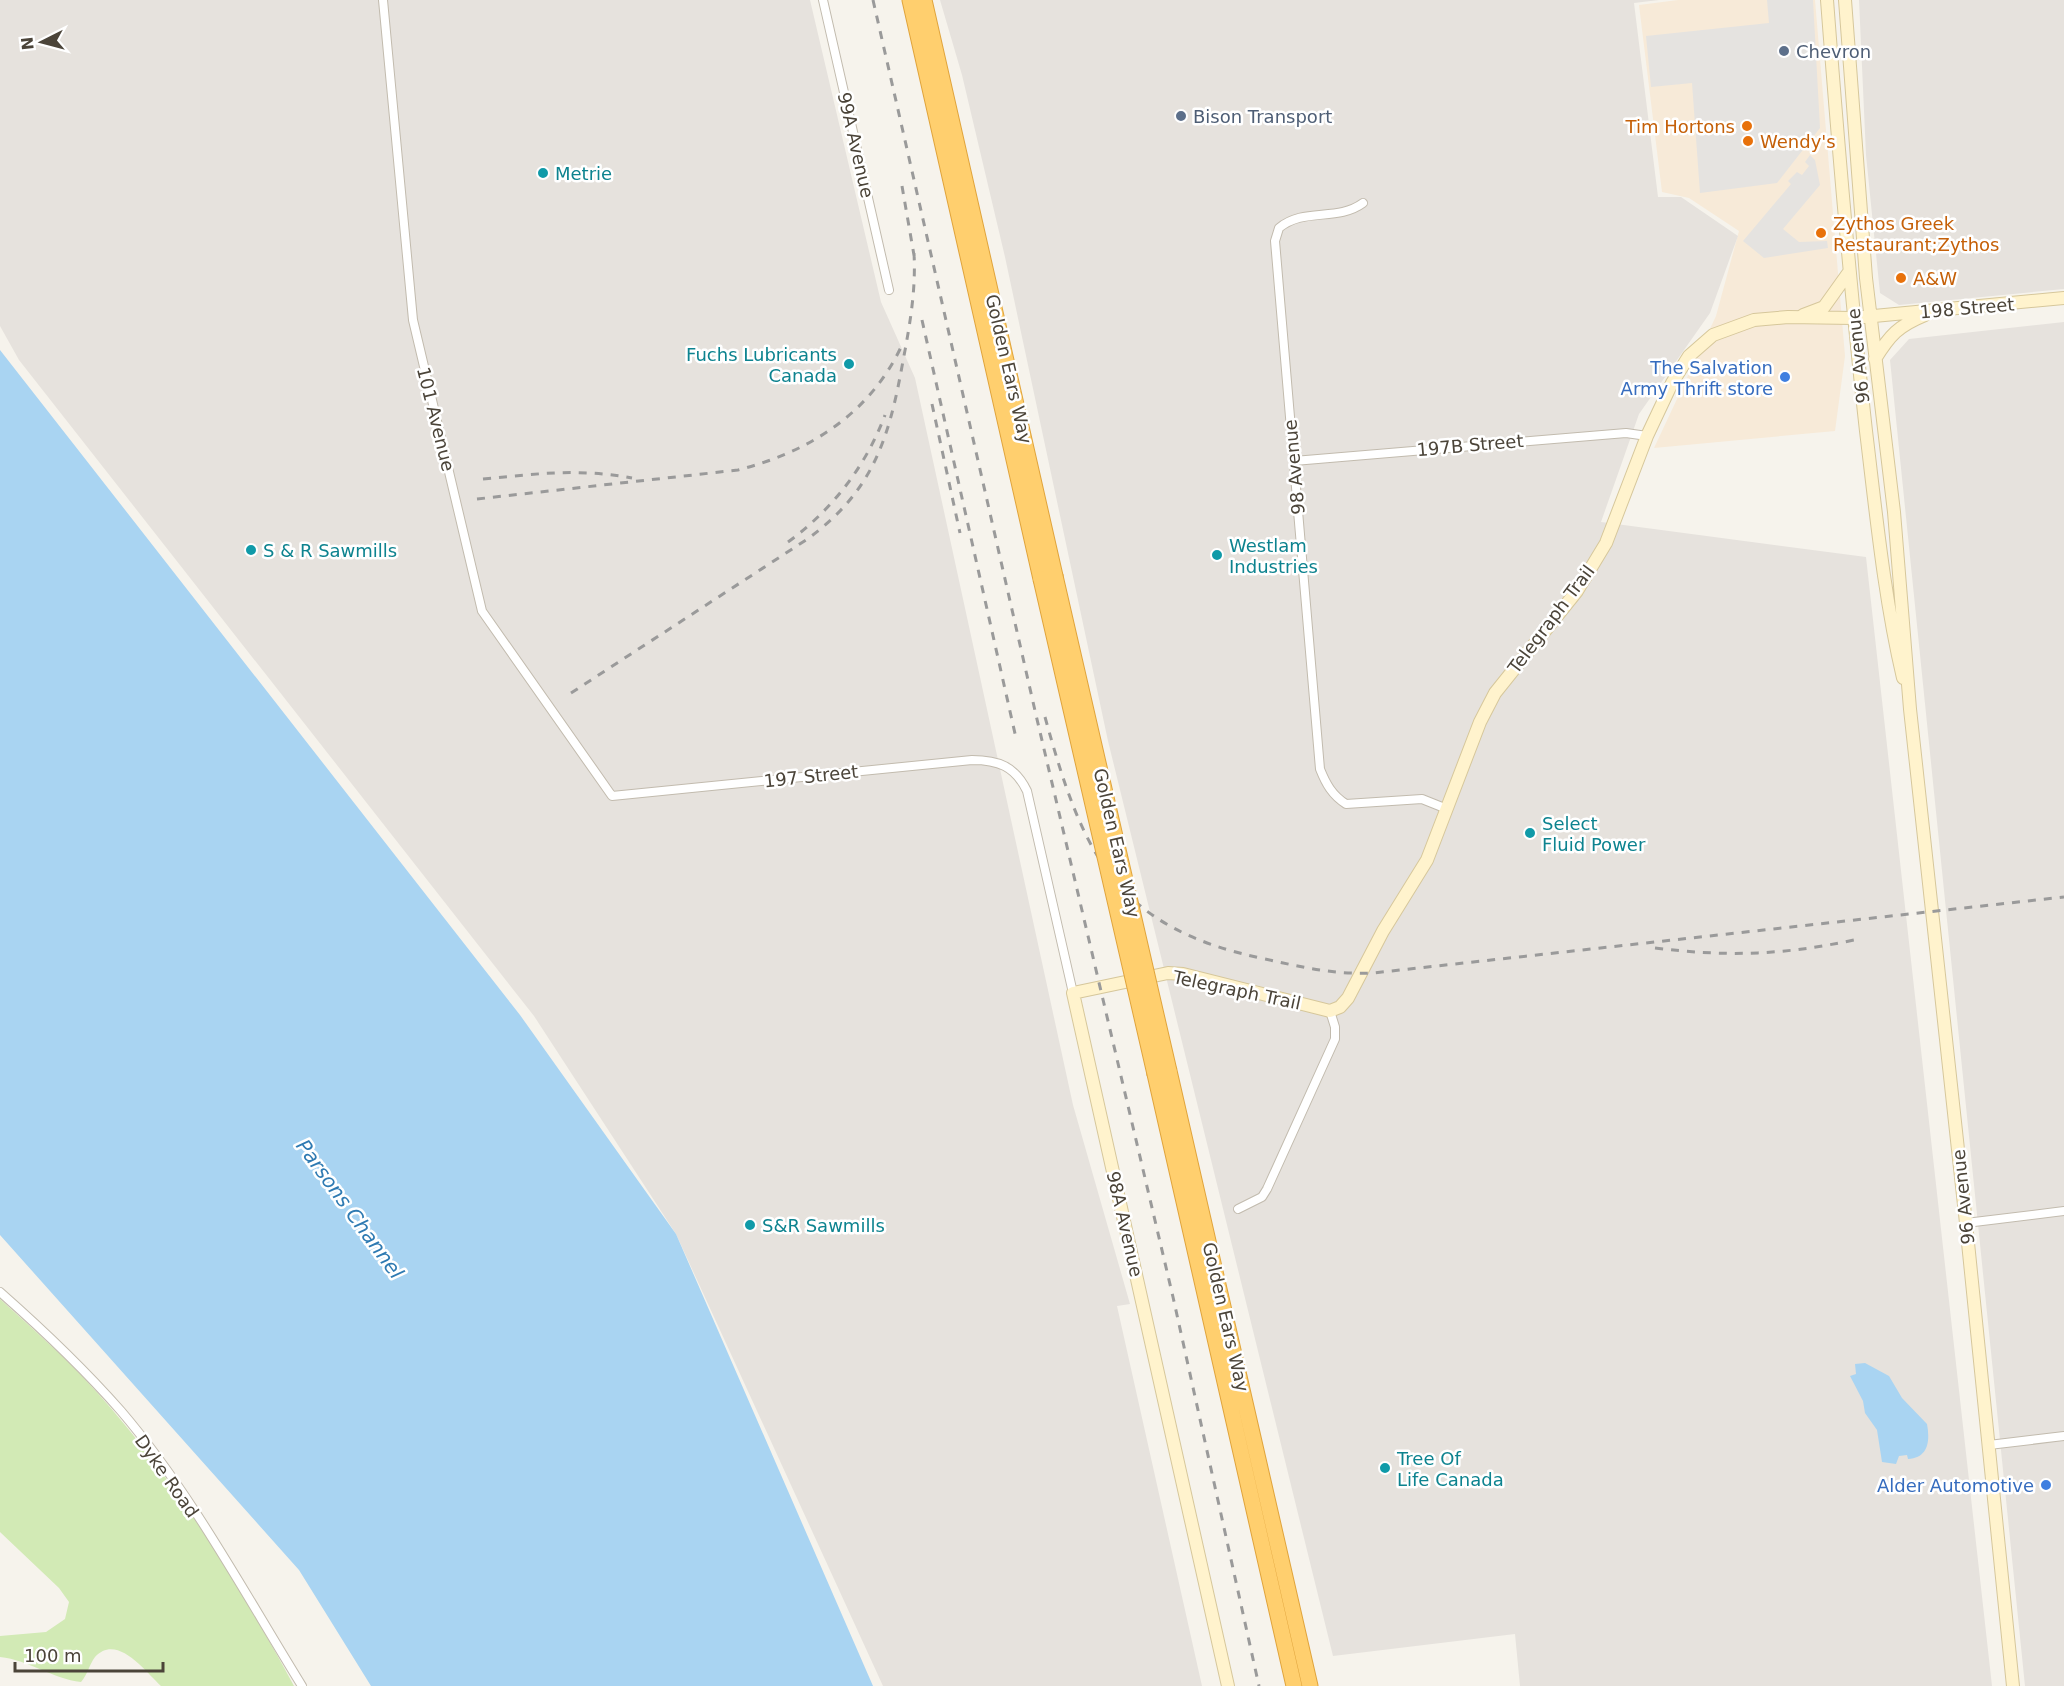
<svg xmlns="http://www.w3.org/2000/svg" width="2064" height="1686" font-family="'DejaVu Sans',sans-serif">
<rect width="100%" height="100%" fill="#f6f3ec"/>
<path fill="#f7ead8" d="M1678,0H1815L1845,356L1835,431L1654,448L1716,316L1739,231L1689,198L1662,192L1639,5Z"/>
<path fill="#e6e2dd" d="M0,0H810L881,302L915,378L1073,1105L1130,1304L1117,1306L1202,1686H883L676,1234L534,1016L19,360L0,326Z
M940,0H1659L1634,3L1658,197H1681L1738,236L1710,313L1639,414L1601,522L1866,557L1992,1686H1520L1515,1634L1333,1656L1108,741L1005,257L962,75Z
M1859,0H2064V289L1899,305L1880,293L1866,155Z
M2064,322V1686H2025L1890,360L1909,339Z"/>
<path fill="#d2eab5" d="M0,1299C27,1324 55,1348 80,1374C166,1464 235,1577 294,1686H161C145,1671 117,1633 95,1657C89,1665 88,1674 81,1682C53,1679 29,1660 0,1657V1636L46,1632L65,1619L69,1602L59,1588L0,1532Z"/>
<path fill="#e5e3e0" d="M1767,0H1813L1820,128L1777,183L1700,193L1692,83L1651,87L1646,36L1769,23Z
M1810,155L1815,160L1820,185L1783,229L1799,242L1827,241L1828,248L1764,258L1743,241L1791,184L1788,181L1797,172L1802,175L1809,166L1805,162Z"/>
<path fill="#a9d4f2" d="M0,350L520,1015L676,1234L873,1686H371L299,1570L0,1235Z
M1865,1363L1889,1376L1902,1398L1927,1424C1930,1440 1929,1458 1908,1459L1907,1455L1899,1456L1896,1464L1882,1462L1877,1430L1865,1413L1863,1401L1850,1376L1856,1374L1855,1364Z"/>
<g fill="none" stroke-linecap="round" stroke-linejoin="round">
<g stroke="#c2bbae" stroke-width="10">
<path id="street" d="M383,0L413,320L482,611L612,796L972,760C998,760 1015,766 1027,791L1073,993
M823,0L889,290
M1363,203C1337,222 1304,207 1279,228L1275,241L1320,769C1326,784 1332,795 1346,804L1422,799L1447,809
M1294,461L1626,433L1647,436
M1238,1209L1262,1197L1267,1189L1335,1039V1027L1330,1011
M1966,1223L2064,1211
M0,1292C42,1329 84,1369 121,1411C191,1493 245,1594 302,1686
M1989,1445L2064,1436"/>
</g>
<g stroke="#d6c79b" stroke-width="14">
<path id="secondary" d="M1827,0C1838,144 1850,287 1866,431C1876,513 1884,597 1903,678
M1845,0L1866,278L1894,512L1910,709L1966,1223L2013,1686
M1803,315L1824,307L1849,272
M1875,359C1890,335 1898,326 1925,315
M1228,1686L1073,993L1168,973L1183,974L1330,1011L1340,1007L1348,998L1383,931L1427,860L1480,722L1495,693L1577,591L1606,543L1647,436L1672,383L1689,356L1713,335L1754,320L1788,317L1853,318L2064,298"/>
</g>
<g stroke="#e0a43c" stroke-width="17">
<path id="highway" d="M910,0L1041,579
M924,0L1055,576
M1169,1071L1310,1686
M1155,1074L1294,1686"/>
</g>
<use href="#street" stroke="#fff" stroke-width="8"/>
<use href="#secondary" stroke="#fff3cd" stroke-width="12"/>
<use href="#highway" stroke="#ffcf6e" stroke-width="15"/>
<path stroke="#9a9a9a" stroke-width="3" stroke-dasharray="8 8" stroke-linecap="butt" d="M873,0L1036,715L1173,1297L1259,1686
M902,186L915,261
M922,320L1016,738
M932,404L960,533
M483,479C536,474 578,468 632,478
M477,499L738,470C809,452 870,414 902,345
M788,542C832,510 866,466 885,415
M571,693L806,540C873,492 889,439 903,361C910,324 916,290 914,253
M1045,717C1083,855 1115,928 1265,959C1301,967 1336,975 1373,973L2064,897
M1655,948C1728,957 1783,955 1854,940"/>
<g stroke="#e0a43c" stroke-width="17" stroke-linecap="butt">
<path id="highway-bridge" d="M1055,576L1169,1071
M1041,579L1155,1074"/>
</g>
<use href="#highway-bridge" stroke="#ffcf6e" stroke-width="15"/>
</g>
<g fill="#5c6f8a" stroke="#fff" stroke-width="2">
<circle cx="1784" cy="51" r="6"/>
<circle cx="1181" cy="116" r="6"/>
</g>
<g fill="#e8710a" stroke="#fff" stroke-width="2">
<circle cx="1747" cy="126" r="6"/>
<circle cx="1748" cy="141" r="6"/>
<circle cx="1821" cy="233" r="6"/>
<circle cx="1901" cy="278" r="6"/>
</g>
<g fill="#0f9aa8" stroke="#fff" stroke-width="2">
<circle cx="543" cy="173" r="6"/>
<circle cx="849" cy="364" r="6"/>
<circle cx="251" cy="550" r="6"/>
<circle cx="1217" cy="555" r="6"/>
<circle cx="1530" cy="833" r="6"/>
<circle cx="750" cy="1225" r="6"/>
<circle cx="1385" cy="1468" r="6"/>
</g>
<g fill="#3f7fe0" stroke="#fff" stroke-width="2">
<circle cx="1785" cy="377" r="6"/>
<circle cx="2046" cy="1485" r="6"/>
</g>
<g text-anchor="middle" dominant-baseline="central" stroke-width="5" stroke-linejoin="round" paint-order="stroke">
<g font-size="18" fill="#4e5e75" stroke="#fff" text-anchor="start">
<text x="1796" y="51">Chevron</text>
<text x="1193" y="116">Bison Transport</text>
</g>
<g font-size="18" fill="#c56008" stroke="#fff" text-anchor="start">
<text x="1735" y="126" text-anchor="end">Tim Hortons</text>
<text x="1760" y="141">Wendy's</text>
<text x="1833" y="223">Zythos Greek<tspan x="1833" dy="21">Restaurant;Zythos</tspan></text>
<text x="1913" y="278">A&amp;W</text>
</g>
<g font-size="18" fill="#4b4439" stroke="#fff">
<text transform="translate(856 145) rotate(77)">99A Avenue</text>
<text transform="translate(1967 308) rotate(-5)">198 Street</text>
<text transform="translate(1858 356) rotate(-96)">96 Avenue</text>
<text transform="translate(1009 369) rotate(77)">Golden Ears Way</text>
<text transform="translate(436 419) rotate(76)">101 Avenue</text>
<text transform="translate(1470 445) rotate(-5)">197B Street</text>
<text transform="translate(1294 467) rotate(-95)">98 Avenue</text>
<text transform="translate(1551 619) rotate(-53)">Telegraph Trail</text>
<text transform="translate(811 776) rotate(-6)">197 Street</text>
<text transform="translate(1117 843) rotate(77)">Golden Ears Way</text>
<text transform="translate(1237 990) rotate(12)">Telegraph Trail</text>
<text transform="translate(1963 1197) rotate(-96)">96 Avenue</text>
<text transform="translate(1125 1224) rotate(77)">98A Avenue</text>
<text transform="translate(1226 1317) rotate(77)">Golden Ears Way</text>
<text transform="translate(167 1476) rotate(55)">Dyke Road</text>
</g>
<g font-size="18" fill="#0d838f" stroke="#fff" text-anchor="start">
<text x="555" y="173">Metrie</text>
<text x="837" y="354" text-anchor="end">Fuchs Lubricants<tspan x="837" dy="21">Canada</tspan></text>
<text x="1229" y="545">Westlam<tspan x="1229" dy="21">Industries</tspan></text>
<text x="263" y="550">S &amp; R Sawmills</text>
<text x="1542" y="823">Select<tspan x="1542" dy="21">Fluid Power</tspan></text>
<text x="762" y="1225">S&amp;R Sawmills</text>
<text x="1397" y="1458">Tree Of<tspan x="1397" dy="21">Life Canada</tspan></text>
</g>
<g font-size="18" fill="#366cbe" stroke="#fff" text-anchor="end">
<text x="1773" y="367">The Salvation<tspan x="1773" dy="21">Army Thrift store</tspan></text>
<text x="2034" y="1485">Alder Automotive</text>
</g>
<g font-size="20" font-style="italic" fill="#2e7ab2" stroke="#fff">
<text transform="translate(350 1209) rotate(54)">Parsons Channel</text>
</g>
</g>
<g transform="translate(42 42) rotate(264)" stroke="#ffffff" stroke-width="4.5" paint-order="stroke">
<path d="M0-4.5L10 22L0 15L-10 22Z" fill="#4b4439"/>
<text y="-9" font-size="16" font-weight="bold" text-anchor="middle" fill="#4b4439">N</text>
</g>
<path d="M15 1662v9h148v-9" fill="none" stroke="#4b4439" stroke-width="3"/>
<text x="24" y="1662" font-size="18" fill="#4b4439" stroke="#ffffff" stroke-width="4.5" paint-order="stroke">100 m</text>
</svg>
